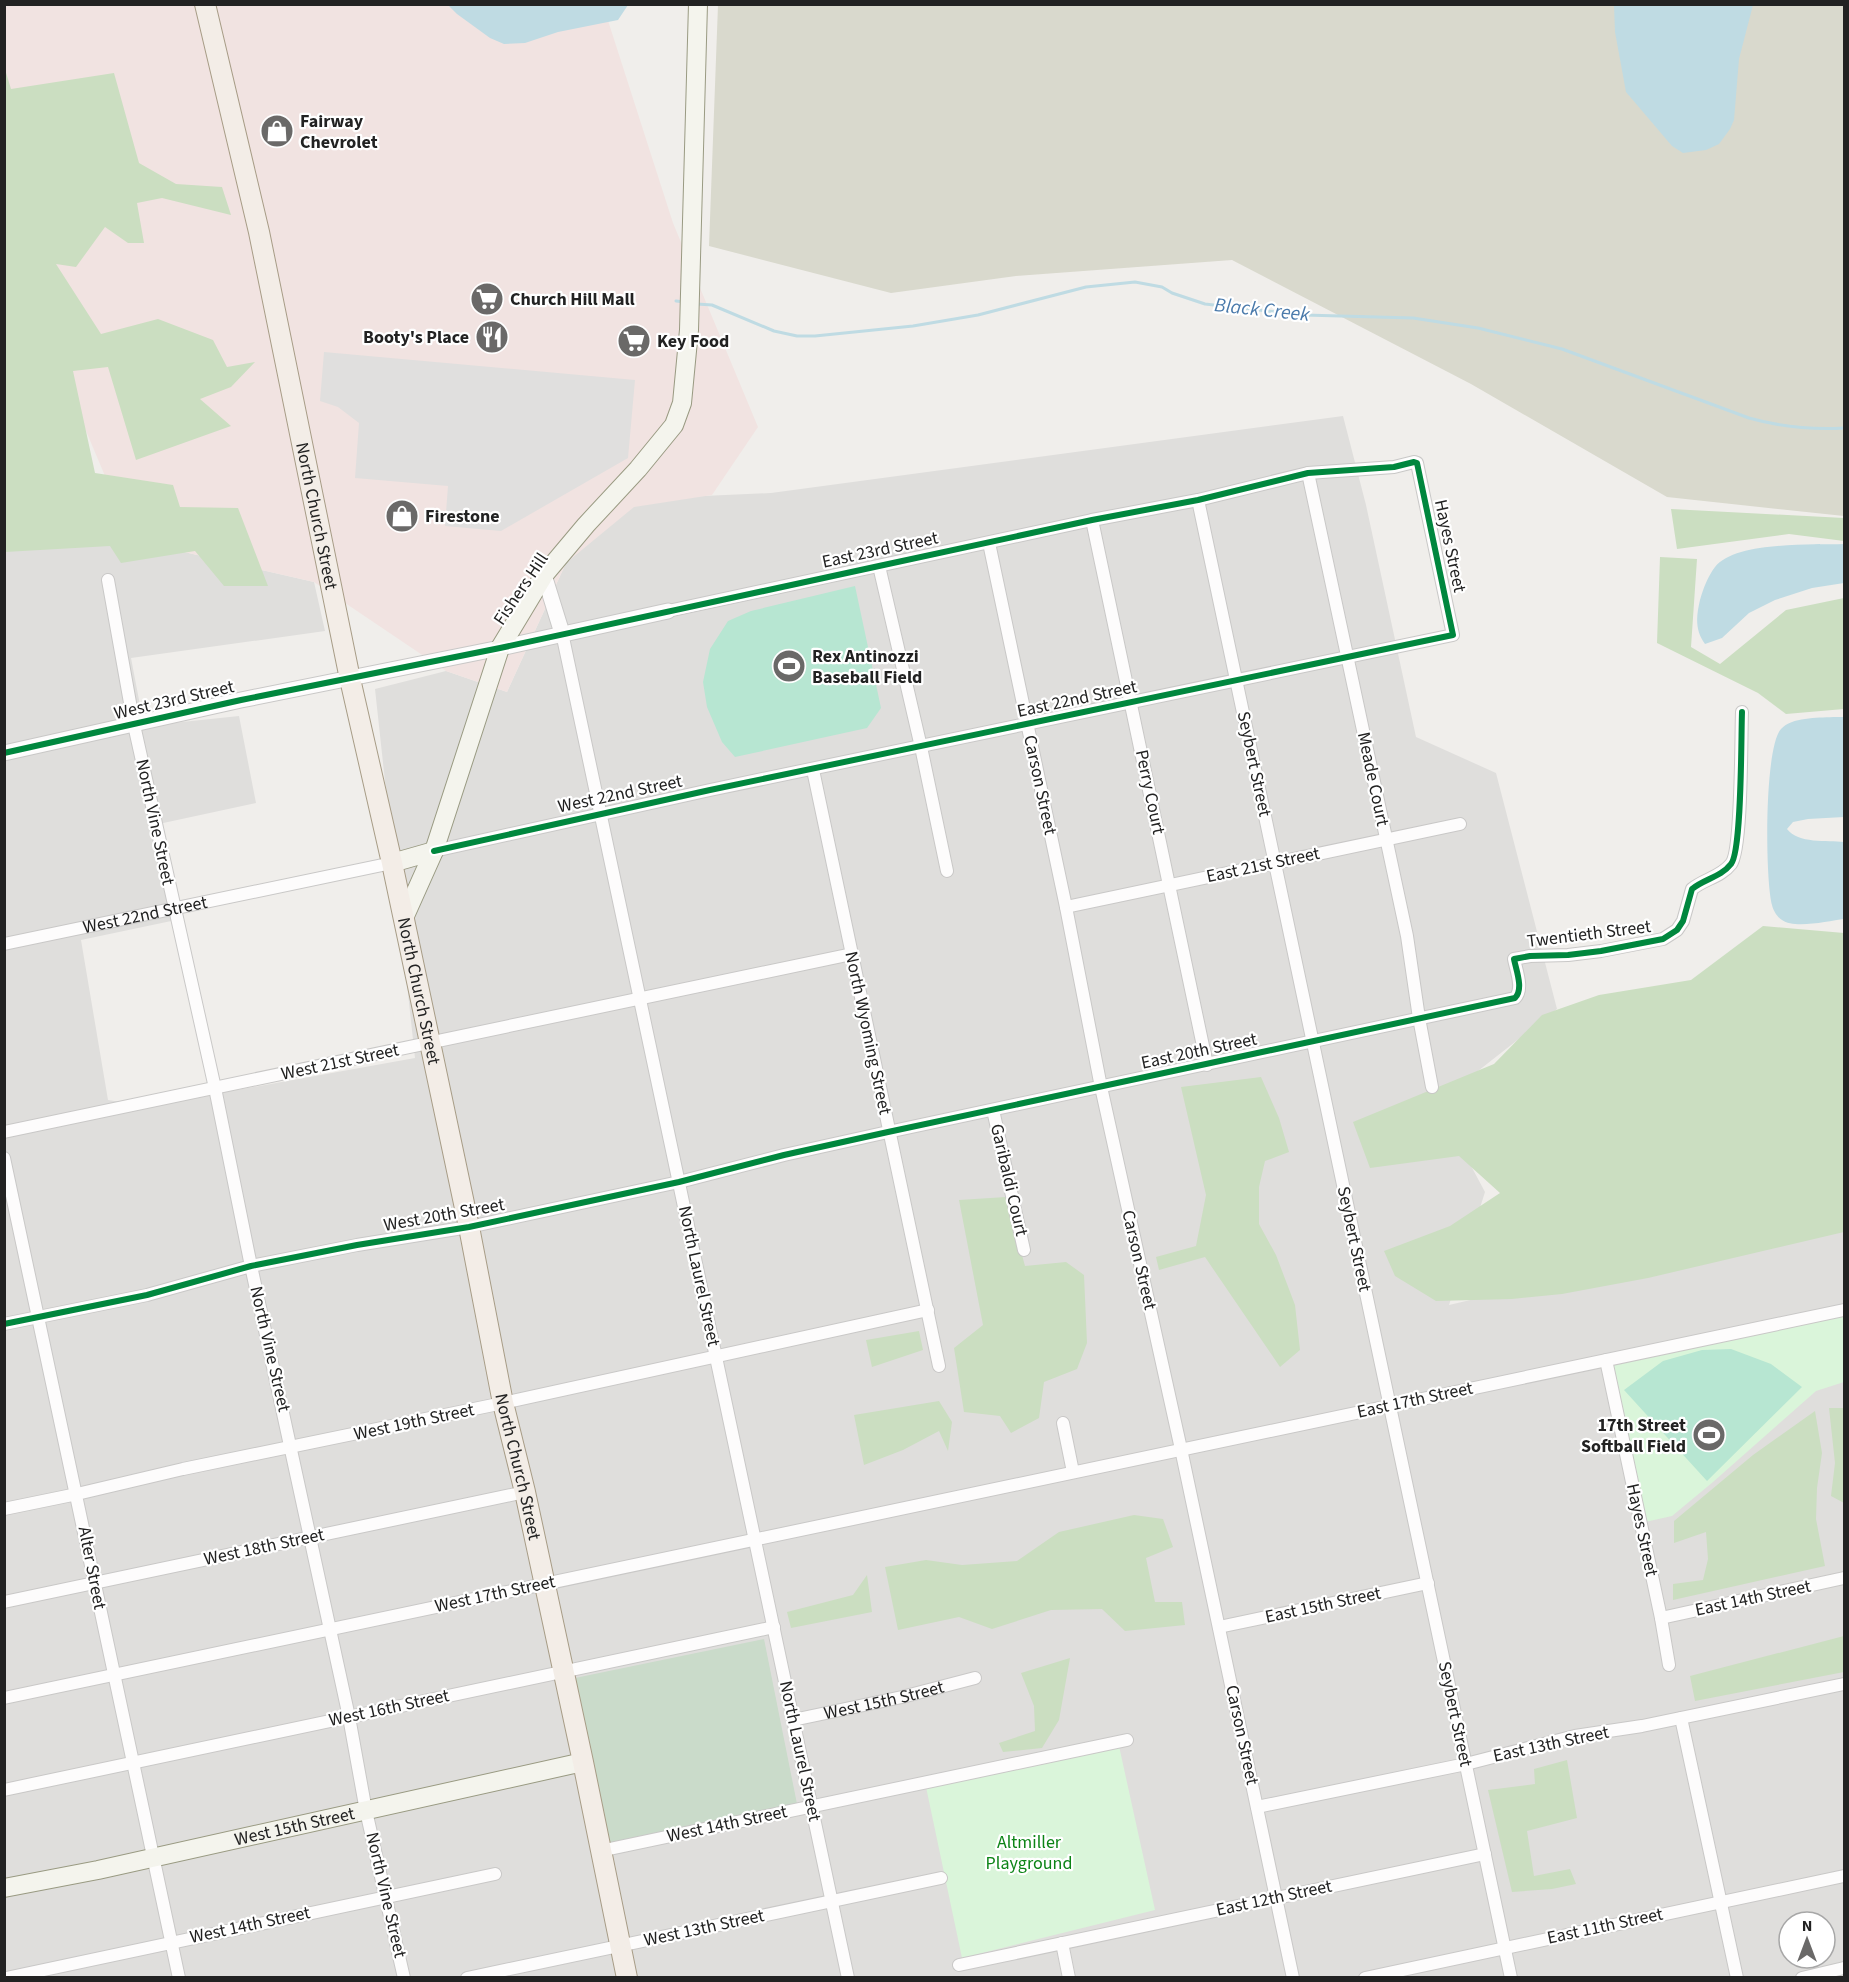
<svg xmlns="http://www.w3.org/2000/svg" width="1849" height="1982" font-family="'Source Sans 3',sans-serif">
<rect width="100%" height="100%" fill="#f0eeeb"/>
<path fill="#dfdedc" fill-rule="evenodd" d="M1343,416L1366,505L1416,737L1496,773L1557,1009L1394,1137L1462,1149L1485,1192L1449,1305L1844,1213V1977H5L4,541L132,540L314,582L325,631L131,658L144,726L239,716L256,803L154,825L176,920L81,940L108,1100L148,1106L415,1058L375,689L446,671L507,692L566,563L637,499L771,493ZM1789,1922H1825V1958H1789Z"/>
<path fill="#f1e3e1" d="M4,5H603L673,223L758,427L712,495L634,507L566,563L507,692L446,671L314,582L132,540L30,298L5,262Z"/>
<path fill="#d9d9cd" d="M718,5H1844V516L1667,497L1471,384L1232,260L1016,276L891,293L709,246Z"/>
<path fill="#cbdec1" d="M4,66L11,89L114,73L139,163L176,184L222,187L231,215L162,198L137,203L144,243H128L105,227L76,267L56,264L101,334L158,319L213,340L227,367L255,362L231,387L200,399L231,426L136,460L108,367L73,371L95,473L173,485L180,507L238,508L268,586H224L195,551L121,563L110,546L5,552Z
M1671,509L1844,518V541L1789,534L1677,549Z
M1660,557L1697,559L1691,647L1720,664L1786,610L1844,598V709L1786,714L1758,693L1657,643Z
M1763,926L1844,933V1232L1648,1278L1562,1294L1512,1299L1436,1301L1395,1276L1384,1251L1450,1226L1500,1193L1459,1156L1370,1168L1353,1122L1494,1064L1542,1015L1599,995L1691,980Z
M1261,1077L1279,1118L1289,1152L1265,1161L1259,1187V1224L1276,1255L1295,1305L1300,1350L1280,1367L1205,1257L1159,1270L1156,1257L1196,1246L1206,1195L1181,1087Z
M1006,1197L1025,1266L1066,1262L1084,1275L1087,1343L1077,1369L1044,1382L1039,1418L1011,1433L1000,1416L964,1412L954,1348L983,1325L959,1200Z
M919,1331L923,1350L872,1367L866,1340Z
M939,1401L952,1422L948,1451L939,1431L903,1450L864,1465L854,1415Z
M1829,1408H1844V1503L1831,1496L1835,1463Z
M1815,1411L1822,1453L1817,1488L1816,1519L1825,1566L1673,1600V1584L1703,1580L1708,1559L1706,1532L1674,1543V1521L1753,1455Z
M1134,1515L1163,1519L1173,1547L1146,1558L1155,1602H1182L1185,1625L1125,1631L1102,1609L1051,1610L992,1629L959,1617L898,1630L885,1567L926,1560L962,1565L1017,1561L1059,1532Z
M867,1575L872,1612L791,1628L787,1612L853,1595Z
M1844,1636V1672L1695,1701L1690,1676Z
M1070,1658L1059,1720L1042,1748L1003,1752L999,1743L1035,1731L1034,1706L1021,1673Z
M1567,1760L1577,1818L1527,1831L1534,1876L1570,1869L1576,1884L1552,1889L1512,1892L1488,1790L1535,1784L1534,1769Z"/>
<path fill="#cadbca" d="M764,1639L797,1804L609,1843L575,1678Z"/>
<path fill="#daf5da" d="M1844,1315V1382L1816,1391L1713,1482L1672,1516L1645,1522L1613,1363Z
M1119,1746L1155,1910L962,1958L926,1787Z"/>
<path fill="#b7e6d2" d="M855,586L881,708L867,728L735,757L722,742L707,707L703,682L710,649L728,621L751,611Z
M1731,1349L1771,1364L1802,1387L1707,1481L1624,1390L1663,1361L1702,1350Z"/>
<path fill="#e0dfde" d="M324,352L635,380L628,458L501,531L445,526L448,486L355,478L359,423L338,407L320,401Z"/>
<path fill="#bfdbe3" d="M448,5H628L618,20L558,32L525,43L504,44L490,38L457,14Z
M1614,5H1753L1739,59L1734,120L1730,129L1719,144L1706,150L1683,153L1672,146L1626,92L1615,32Z
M1844,544V583L1812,588L1775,600L1749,613L1722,638L1705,644C1695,630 1696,617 1700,600C1703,589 1708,576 1715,567C1735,541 1813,545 1844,544Z
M1833,717H1844V817L1808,819L1793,822L1787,829C1798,844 1827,840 1844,842V919C1829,921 1794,929 1782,920C1777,917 1773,910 1772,905C1765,878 1764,748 1781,729C1792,717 1817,718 1833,717Z"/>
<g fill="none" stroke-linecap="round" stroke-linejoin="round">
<path stroke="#bfdbe3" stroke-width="3" d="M676,301L685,302
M697,304L712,305L774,331L797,336H815L913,326L978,315L1086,287L1135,282L1162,287L1172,293L1205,304L1304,315L1413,318L1478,328L1562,349L1749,418C1781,427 1811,430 1844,428"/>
<g stroke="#c9c8c7" stroke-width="14">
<g id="minor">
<path d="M1308,473L1407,936L1419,1018L1432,1087"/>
<path d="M1198,500L1511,1978"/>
<path d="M1092,520L1207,1065"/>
<path d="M989,543L1066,907L1101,1087L1181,1449L1293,1978"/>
<path d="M879,566L921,747L947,871"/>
<path d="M108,580L134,725L215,1088L251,1266L349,1717L366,1811L404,1978"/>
<path d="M562,633L848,1978"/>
<path d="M813,770L939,1366"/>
<path d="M434,851L710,790L1453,635L1417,463L1414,462L1394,467L1308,473L1198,500L1092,520L668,611"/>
<path d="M1066,907L1460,824"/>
<path id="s1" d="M4,944L392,863"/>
<path d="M993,1110L1024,1250"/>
<path d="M4,1132L852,954"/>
<path d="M4,1158L179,1978"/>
<path d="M4,1324L147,1295L251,1266L357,1245L469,1227L679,1182L784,1155L888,1132L1515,998C1524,989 1516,970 1514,959L1530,956L1568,955L1601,951L1663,939L1677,930L1683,921L1692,889C1704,879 1721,877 1731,864C1742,851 1741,737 1742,712"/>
<path d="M1606,1360L1661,1618L1669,1665"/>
<path d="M1063,1423L1073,1472"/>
<path d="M4,1509L77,1494L183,1469L503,1403L928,1310"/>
<path d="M4,1602L525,1492"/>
<path d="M1661,1618L1844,1578"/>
<path d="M1219,1627L1428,1583"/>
<path d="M4,1698L1844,1310"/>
<path d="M1681,1718L1737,1978"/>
<path id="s2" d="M793,1720L902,1697L975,1678"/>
<path d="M4,1790L774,1627"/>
<path d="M1257,1807L1466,1764L1575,1736L1642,1726L1844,1684"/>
<path d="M600,1851L1127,1740"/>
<path d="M1062,1943L1069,1978"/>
<path d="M959,1965L1485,1854"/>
<path d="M6,1978L495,1874"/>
<path d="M467,1978L941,1878"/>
<path d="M1365,1978L1844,1876"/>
<path d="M1802,1978L1844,1968"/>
</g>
</g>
<g stroke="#c9c8c7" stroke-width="17">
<path id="tertiary" d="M544,575L562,633
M4,753L241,700L500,648L668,611"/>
</g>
<g stroke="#999a82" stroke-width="20">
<g id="secondary">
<path d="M392,863L434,851"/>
<path d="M404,918L434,851L500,648L544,575L586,525L638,469L674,425L682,403L689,330L698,4"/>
<path id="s3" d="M4,1888L98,1870L583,1762"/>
</g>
</g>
<g stroke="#a79c86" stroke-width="22">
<g id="primary">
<path id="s4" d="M205,4L259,232L350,679L392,863L469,1227L503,1403L525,1492L583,1762L627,1978"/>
</g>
</g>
<use href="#minor" stroke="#fdfcfc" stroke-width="12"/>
<use href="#tertiary" stroke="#fdfcfc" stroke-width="15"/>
<use href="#secondary" stroke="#f4f4ed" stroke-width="18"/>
<use href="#primary" stroke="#f3ede7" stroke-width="20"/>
<g stroke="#fff" stroke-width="10">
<path id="cycleway" d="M4,753L241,700L500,648L879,566L1092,520L1198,500L1308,473L1394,467L1414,462L1417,463L1453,635L710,790L434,851
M4,1324L147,1295L251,1266L357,1245L469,1227L679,1182L784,1155L888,1132L1515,998C1524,989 1516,970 1514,959L1530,956L1568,955L1601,951L1663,939L1677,930L1683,921L1692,889C1704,879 1721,877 1731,864C1742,851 1741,737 1742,712"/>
</g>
<use href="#cycleway" stroke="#00873e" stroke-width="6"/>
</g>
<defs>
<g id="shop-disc" transform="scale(1.725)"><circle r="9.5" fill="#6a6968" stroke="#fff"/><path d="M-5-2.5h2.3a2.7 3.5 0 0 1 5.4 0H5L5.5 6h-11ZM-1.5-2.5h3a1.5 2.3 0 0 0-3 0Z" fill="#fff"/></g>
<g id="supermarket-disc" transform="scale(1.725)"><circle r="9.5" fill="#6a6968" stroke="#fff"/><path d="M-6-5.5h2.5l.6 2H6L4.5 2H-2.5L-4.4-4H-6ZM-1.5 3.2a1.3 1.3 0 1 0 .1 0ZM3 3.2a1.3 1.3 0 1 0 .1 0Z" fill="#fff"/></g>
<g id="restaurant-disc" transform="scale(1.725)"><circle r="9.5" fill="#6a6968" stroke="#fff"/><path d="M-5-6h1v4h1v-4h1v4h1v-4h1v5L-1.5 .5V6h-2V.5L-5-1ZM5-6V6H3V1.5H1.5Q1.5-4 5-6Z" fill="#fff"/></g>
<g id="stadium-disc" transform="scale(1.725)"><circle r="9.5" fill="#6a6968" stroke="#fff"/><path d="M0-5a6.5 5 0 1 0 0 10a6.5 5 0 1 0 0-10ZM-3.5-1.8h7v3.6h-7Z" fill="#fff"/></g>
</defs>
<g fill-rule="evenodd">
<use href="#shop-disc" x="277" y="131"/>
<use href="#supermarket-disc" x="487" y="299"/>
<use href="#restaurant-disc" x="492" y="337"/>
<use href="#supermarket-disc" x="634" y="341"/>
<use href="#shop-disc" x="402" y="516"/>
<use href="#stadium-disc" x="789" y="666"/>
<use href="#stadium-disc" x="1709" y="1435"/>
</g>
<g text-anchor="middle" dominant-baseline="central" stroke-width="4.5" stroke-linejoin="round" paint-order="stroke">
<g font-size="18" font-weight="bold" fill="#222" stroke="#fff" text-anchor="start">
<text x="300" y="121">Fairway<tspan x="300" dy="21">Chevrolet</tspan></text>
<text x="510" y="299">Church Hill Mall</text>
<text x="469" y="337" text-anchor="end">Booty's Place</text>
<text x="657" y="341">Key Food</text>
<text x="425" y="516">Firestone</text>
<text x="812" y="656">Rex Antinozzi<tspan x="812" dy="21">Baseball Field</tspan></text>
<text x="1686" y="1425" text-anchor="end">17th Street<tspan x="1686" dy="21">Softball Field</tspan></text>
</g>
<g font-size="18" fill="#222" stroke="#fff">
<text stroke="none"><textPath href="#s4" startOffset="524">North Church Street</textPath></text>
<text transform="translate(1450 546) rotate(78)">Hayes Street</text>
<text transform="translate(880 550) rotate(-12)">East 23rd Street</text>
<text transform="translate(521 589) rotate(-56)">Fishers Hill</text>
<text transform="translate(1077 699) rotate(-12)">East 22nd Street</text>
<text transform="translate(174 700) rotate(-13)">West 23rd Street</text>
<text transform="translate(1254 764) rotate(78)">Seybert Street</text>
<text transform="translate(1373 779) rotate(78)">Meade Court</text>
<text transform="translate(1040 785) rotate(78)">Carson Street</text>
<text transform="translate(1150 792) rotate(78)">Perry Court</text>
<text transform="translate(620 794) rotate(-12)">West 22nd Street</text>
<text transform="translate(155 822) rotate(78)">North Vine Street</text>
<text transform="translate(1263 865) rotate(-12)">East 21st Street</text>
<text stroke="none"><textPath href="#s1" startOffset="144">West 22nd Street</textPath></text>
<text transform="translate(1589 934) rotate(-7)">Twentieth Street</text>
<text stroke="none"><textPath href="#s4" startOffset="1010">North Church Street</textPath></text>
<text transform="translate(868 1033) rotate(78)">North Wyoming Street</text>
<text transform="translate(1199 1051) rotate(-12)">East 20th Street</text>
<text transform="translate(340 1062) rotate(-12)">West 21st Street</text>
<text transform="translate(1009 1180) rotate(77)">Garibaldi Court</text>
<text transform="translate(444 1215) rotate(-10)">West 20th Street</text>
<text transform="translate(1354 1239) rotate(78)">Seybert Street</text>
<text transform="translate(1139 1260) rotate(77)">Carson Street</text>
<text transform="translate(699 1276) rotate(78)">North Laurel Street</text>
<text transform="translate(270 1349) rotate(77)">North Vine Street</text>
<text transform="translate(1415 1400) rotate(-12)">East 17th Street</text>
<text transform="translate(414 1422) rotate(-12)">West 19th Street</text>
<text stroke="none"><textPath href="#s4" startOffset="1496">North Church Street</textPath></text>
<text transform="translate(1642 1530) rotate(78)">Hayes Street</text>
<text transform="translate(264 1547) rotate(-12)">West 18th Street</text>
<text transform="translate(92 1568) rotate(79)">Alter Street</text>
<text transform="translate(495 1594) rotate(-12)">West 17th Street</text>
<text transform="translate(1753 1598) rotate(-12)">East 14th Street</text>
<text transform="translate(1323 1605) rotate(-12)">East 15th Street</text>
<text stroke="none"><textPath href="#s2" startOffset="93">West 15th Street</textPath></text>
<text transform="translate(389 1708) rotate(-12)">West 16th Street</text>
<text transform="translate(1455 1714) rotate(78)">Seybert Street</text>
<text transform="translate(1242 1735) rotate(78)">Carson Street</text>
<text transform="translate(1551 1744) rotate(-12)">East 13th Street</text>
<text transform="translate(800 1751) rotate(78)">North Laurel Street</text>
<text transform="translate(727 1824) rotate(-12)">West 14th Street</text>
<text stroke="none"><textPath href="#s3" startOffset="297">West 15th Street</textPath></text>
<text transform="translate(386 1895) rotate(77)">North Vine Street</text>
<text transform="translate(1274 1898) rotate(-12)">East 12th Street</text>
<text transform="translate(250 1925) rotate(-12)">West 14th Street</text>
<text transform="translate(1605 1926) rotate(-12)">East 11th Street</text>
<text transform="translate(704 1928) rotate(-12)">West 13th Street</text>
</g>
<g font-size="18" fill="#0c8416" stroke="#fff">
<text x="1029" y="1842">Altmiller<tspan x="1029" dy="21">Playground</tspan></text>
</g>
<g font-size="20" font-style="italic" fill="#4a7aab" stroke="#fff">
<text transform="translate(1262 310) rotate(6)">Black Creek</text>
</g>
</g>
<rect width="1849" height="1982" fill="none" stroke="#222222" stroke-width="12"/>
<g transform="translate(1807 1940)"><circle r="28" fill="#ffffff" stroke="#a7a7a7" stroke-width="1.5"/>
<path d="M0-4.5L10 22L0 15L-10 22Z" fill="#6a6968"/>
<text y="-9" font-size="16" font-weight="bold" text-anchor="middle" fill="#222222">N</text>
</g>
</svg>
